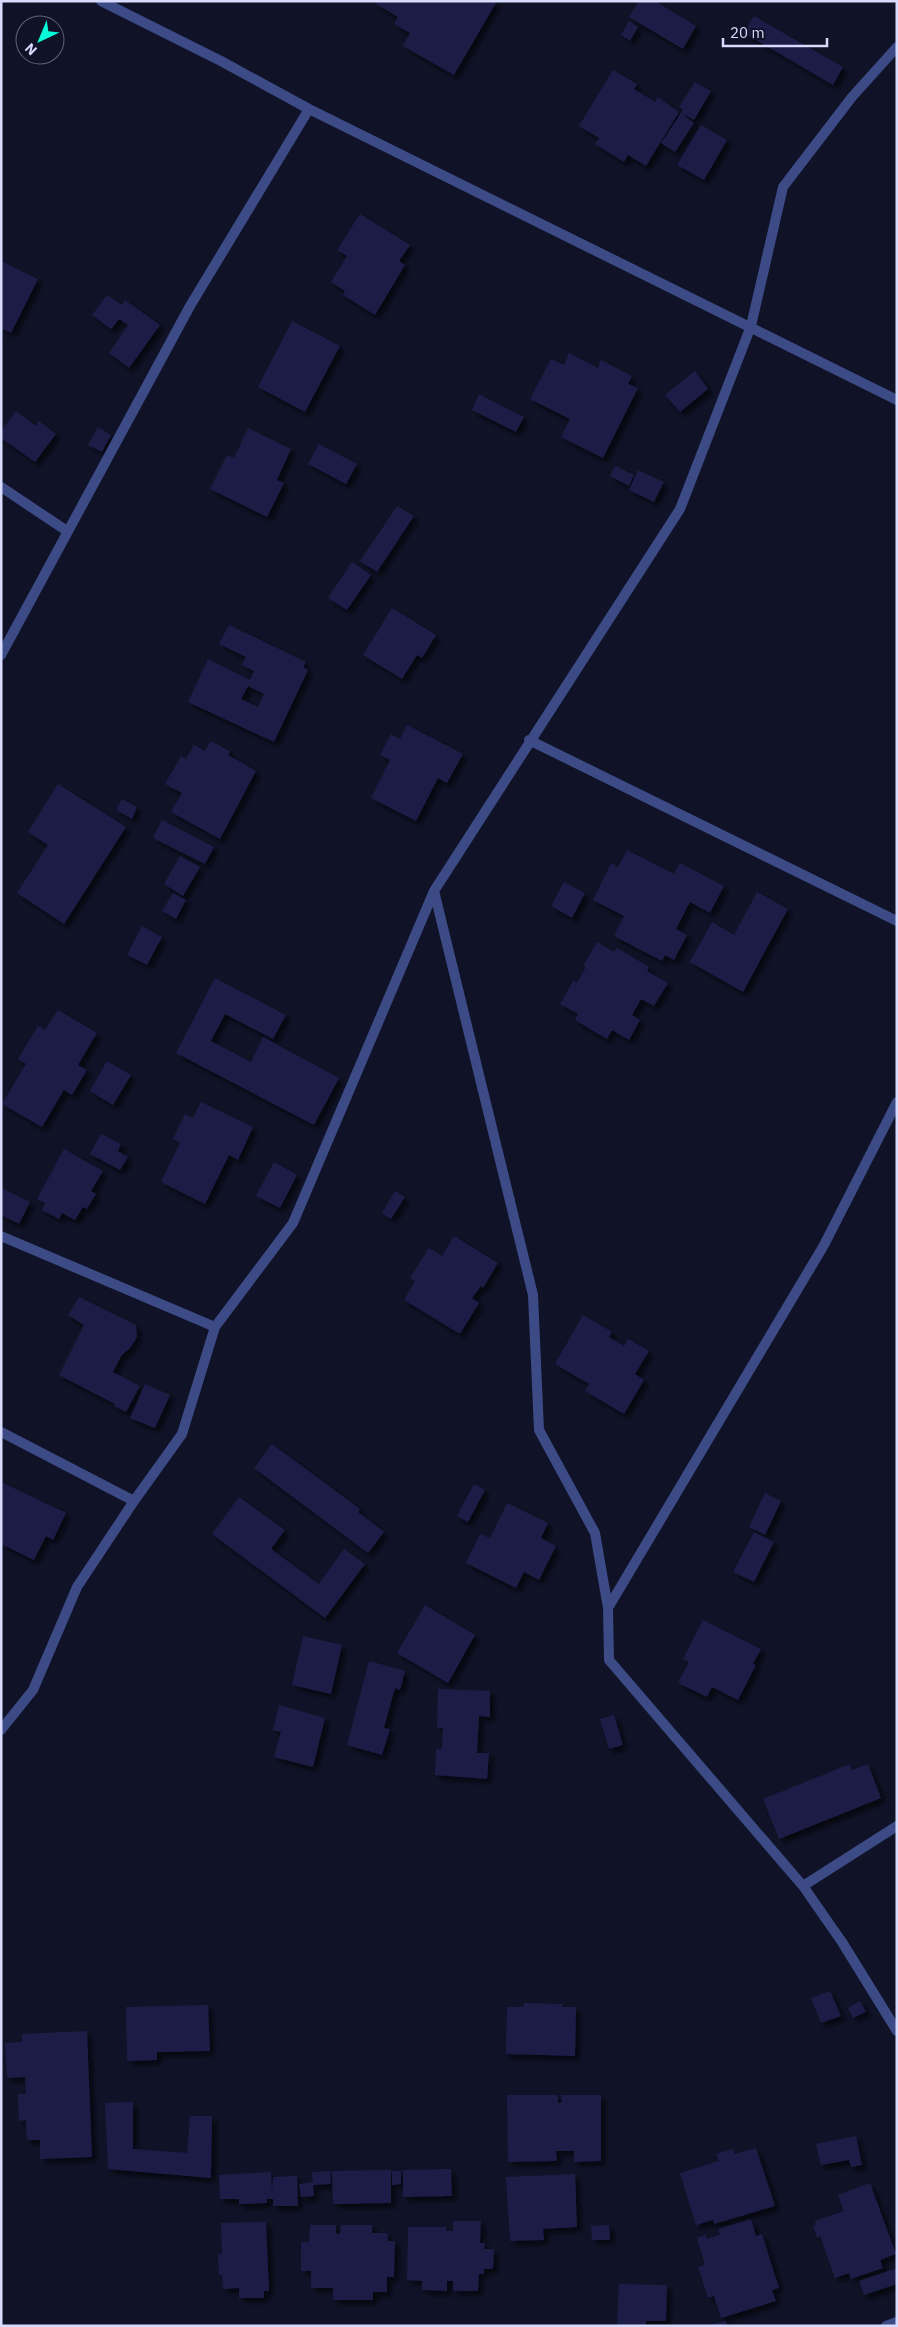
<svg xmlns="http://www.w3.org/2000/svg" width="898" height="2327" font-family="'IBM Plex Sans',sans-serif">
<defs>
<filter id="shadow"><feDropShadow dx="4.5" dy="4.5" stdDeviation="2.5" flood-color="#0009"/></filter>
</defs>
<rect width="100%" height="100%" fill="#101227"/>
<path fill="#1c1e47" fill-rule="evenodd" filter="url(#shadow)" d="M378,1H497L454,75L403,46L410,33L394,24L398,17L376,4Z
M639,1H655L696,26L683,49L629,17Z
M754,16L843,67L833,85L744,33Z
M629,21L638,27L630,41L621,35Z
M613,70L637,84L634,89L655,102L658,97L679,112L646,166L628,155L624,162L595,144L599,138L579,126Z
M695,82L711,91L694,120L681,113L683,110L679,107Z
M681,113L694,123L675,152L661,143Z
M701,125L727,140L704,180L677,165Z
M360,214L410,245L399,261L405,265L375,315L343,295L345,291L331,282L347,256L337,250Z
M1,261L38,279L11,333L1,328Z
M107,295L122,305L125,300L160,325L129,368L109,353L128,325L119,319L111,329L92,315Z
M292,321L340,346L305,412L258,387Z
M569,353L598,368L601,360L632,376L628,384L638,388L603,458L561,437L570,419L530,399L551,359L564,365Z
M695,371L708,389L680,412L665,395Z
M479,394L524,417L516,432L472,410Z
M16,411L36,426L39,421L56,434L35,462L1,438V431Z
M98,427L111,435L102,452L88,445Z
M248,428L291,449L277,480L284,483L267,517L210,489L227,455L234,458Z
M319,444L357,464L346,484L308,464Z
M615,466L634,475L629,486L610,476Z
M638,470L664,482L654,502L629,490Z
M397,506L414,516L377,572L360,561Z
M352,562L371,575L347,610L328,598Z
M392,608L436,635L422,658L417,655L402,679L363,655Z
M229,625L306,662L303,667L308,670L274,742L188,702L208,659L250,680L254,671L242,665L246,657L219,644ZM248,686L264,694L258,707L241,699Z
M407,725L463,754L447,783L438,778L416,821L371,798L390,760L380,755L391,734L400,739Z
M211,741L230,751L228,755L256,771L220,839L171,812L182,793L165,784L181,756L186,759L194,745L205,751Z
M58,784L126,827L64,924L17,893L48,845L28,832Z
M122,799L137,807L132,819L116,810Z
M162,820L214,847L205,864L153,838Z
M627,850L674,874L680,863L724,886L710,913L690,902L676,929L687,935L674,960L665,955L662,961L614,936L624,916L593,900L611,863L618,867Z
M180,856L200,867L183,896L164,884Z
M564,882L585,893L572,918L551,906Z
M757,892L788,909L743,992L690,962L712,922L734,935Z
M173,893L186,900L176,919L162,911Z
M142,926L162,937L147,965L127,955Z
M597,942L614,952L617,948L649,967L647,971L668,983L654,1006L641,999L632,1015L640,1020L629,1040L612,1030L607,1039L575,1020L578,1014L560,1004L573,981L577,983L586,967L583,966Z
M215,978L286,1015L273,1039L225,1014L211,1041L251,1062L263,1037L339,1078L314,1125L176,1053Z
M58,1010L97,1033L78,1065L87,1070L72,1095L64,1090L42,1127L2,1104L26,1064L18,1059L38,1026L45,1030Z
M107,1061L131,1075L113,1105L90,1091Z
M201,1102L253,1127L238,1160L229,1155L205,1204L161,1182L180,1143L173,1139L185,1114L193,1118Z
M101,1134L121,1144L118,1151L128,1157L120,1170L90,1154Z
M64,1149L103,1171L91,1191L96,1194L87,1209L83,1207L75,1220L62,1213L59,1219L42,1210L45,1203L37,1199Z
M274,1162L297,1175L280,1208L256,1196Z
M1,1188L30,1202L19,1224L1,1215Z
M395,1191L405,1197L391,1219L382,1213Z
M454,1236L498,1263L483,1288L481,1286L472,1298L479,1303L460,1334L404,1300L415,1281L410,1278L429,1248L442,1256Z
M79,1297L136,1325L137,1337L131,1347L121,1356L113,1372L140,1386L126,1412L114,1406L115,1404L59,1375L84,1325L68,1315Z
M583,1315L612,1332L609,1337L624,1346L628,1339L649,1351L635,1374L644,1380L624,1414L585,1391L589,1384L555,1364Z
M145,1384L170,1395L155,1428L130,1418Z
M272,1444L360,1509L358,1512L384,1532L368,1553L254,1468Z
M1,1482L66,1513L53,1540L46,1536L34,1560L1,1544Z
M474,1484L485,1490L468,1522L457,1516Z
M765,1493L781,1501L765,1535L749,1527Z
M239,1497L285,1530L271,1549L319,1584L344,1549L365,1564L325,1618L212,1534Z
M507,1503L548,1523L541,1538L556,1546L539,1580L524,1572L516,1588L466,1563L480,1534L490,1538Z
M754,1532L774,1542L754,1582L733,1572Z
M425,1605L475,1635L448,1683L397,1653Z
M703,1620L761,1649L753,1664L756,1665L738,1700L712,1687L707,1697L678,1683L689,1662L683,1659Z
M303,1636L342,1645L331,1694L292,1685Z
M369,1661L405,1671L400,1690L395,1688L384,1728L390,1729L382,1755L347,1745Z
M438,1689L490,1691V1717L479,1716L477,1753H489L487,1779L435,1775L436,1749H442L443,1728H437Z
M279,1705L325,1718L313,1767L274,1757L281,1732L273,1730Z
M614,1715L623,1745L609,1749L600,1719Z
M850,1764L852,1770L868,1764L881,1798L779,1839L763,1799Z
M830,1991L841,2016L821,2023L811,1998Z
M860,2001L866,2012L853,2018L848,2008Z
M524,2003L562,2004V2007H576L575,2056L506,2054L507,2007H523Z
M208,2005L210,2051L157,2052V2060L127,2061L126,2007Z
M87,2031L92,2157L40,2159V2140H27L26,2120L19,2121L18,2094H26L25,2077L7,2078L5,2043L22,2042V2034Z
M507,2095H558V2103L562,2102L561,2095H601V2161L574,2162V2151H556L557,2161L508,2162Z
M133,2102V2149L187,2153L190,2116H212L211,2178L108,2169L105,2103Z
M856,2136L862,2165L851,2167L849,2160L821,2165L816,2144Z
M756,2148L775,2206L714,2224L713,2220L696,2225L680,2173L719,2161L716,2154L733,2149L735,2154Z
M451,2169L452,2196L403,2197V2170Z
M391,2170V2203L333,2204L332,2171Z
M330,2171L331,2184L313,2185L314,2196L301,2197L299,2184L313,2182L312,2172Z
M392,2171H401V2184L392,2185Z
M271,2172L272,2193L273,2177L297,2176L298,2206H273V2199H267V2203L239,2204V2199H220L219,2175Z
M575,2174L577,2227L543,2229L544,2240L510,2241L506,2177Z
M870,2183L896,2254L880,2260L883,2268L851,2279L849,2273L835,2278L820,2236L817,2238L813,2225H816L815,2221L844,2211L838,2195Z
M751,2219L756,2236L762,2234L779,2288L772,2290L776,2301L721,2318L714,2296L708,2298L698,2267L705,2265L697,2238L705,2235L707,2239L720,2235L718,2229Z
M453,2221H481L480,2243H485L484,2249H494L493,2269H484V2274H479L478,2291H453V2281H447V2291L422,2290V2281L407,2280L408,2227H446V2231H453Z
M266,2222L269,2291H264V2298H239V2288L223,2289L222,2275H219L218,2254H222L221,2223Z
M310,2225H336V2233L340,2234L341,2225H372V2233H387L388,2241H395L394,2277H387V2292H373V2300H333V2288H311V2271H301V2242H309Z
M609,2225L610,2240H592L591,2226Z
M897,2268V2284L864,2295L859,2281Z
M619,2284L667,2285L666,2321H646V2326H617Z
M726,2321L727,2326H707V2325Z"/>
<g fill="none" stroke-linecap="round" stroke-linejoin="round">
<path stroke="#3c4b85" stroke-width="10" d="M101,1L221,61L309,109L897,400
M1,487L67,531
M1,655L190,306L309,109
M529,740L897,921
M434,891L533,1295L539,1430L595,1533L608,1608L609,1660L803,1886L842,1942L897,2031
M1,1236L215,1327
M1,1432L134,1501
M608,1608L824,1245L897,1102
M1,1730L33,1690L77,1587L134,1501L182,1434L215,1327L293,1223L434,891L680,509L751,326L783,187L852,97L897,47
M803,1886L897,1826
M886,2326L897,2322"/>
</g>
<rect width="898" height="2327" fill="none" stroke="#d7dcfe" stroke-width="5"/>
<g transform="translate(40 40) rotate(224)"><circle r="24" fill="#101227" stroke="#60637d"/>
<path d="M0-4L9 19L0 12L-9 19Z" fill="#07f9d8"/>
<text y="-8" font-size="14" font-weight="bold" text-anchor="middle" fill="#d7dcfe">N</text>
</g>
<path d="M723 38v8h104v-8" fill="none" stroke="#d7dcfe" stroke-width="2.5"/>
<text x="730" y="38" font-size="15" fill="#d7dcfe" stroke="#101227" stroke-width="4" paint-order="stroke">20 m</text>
</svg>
